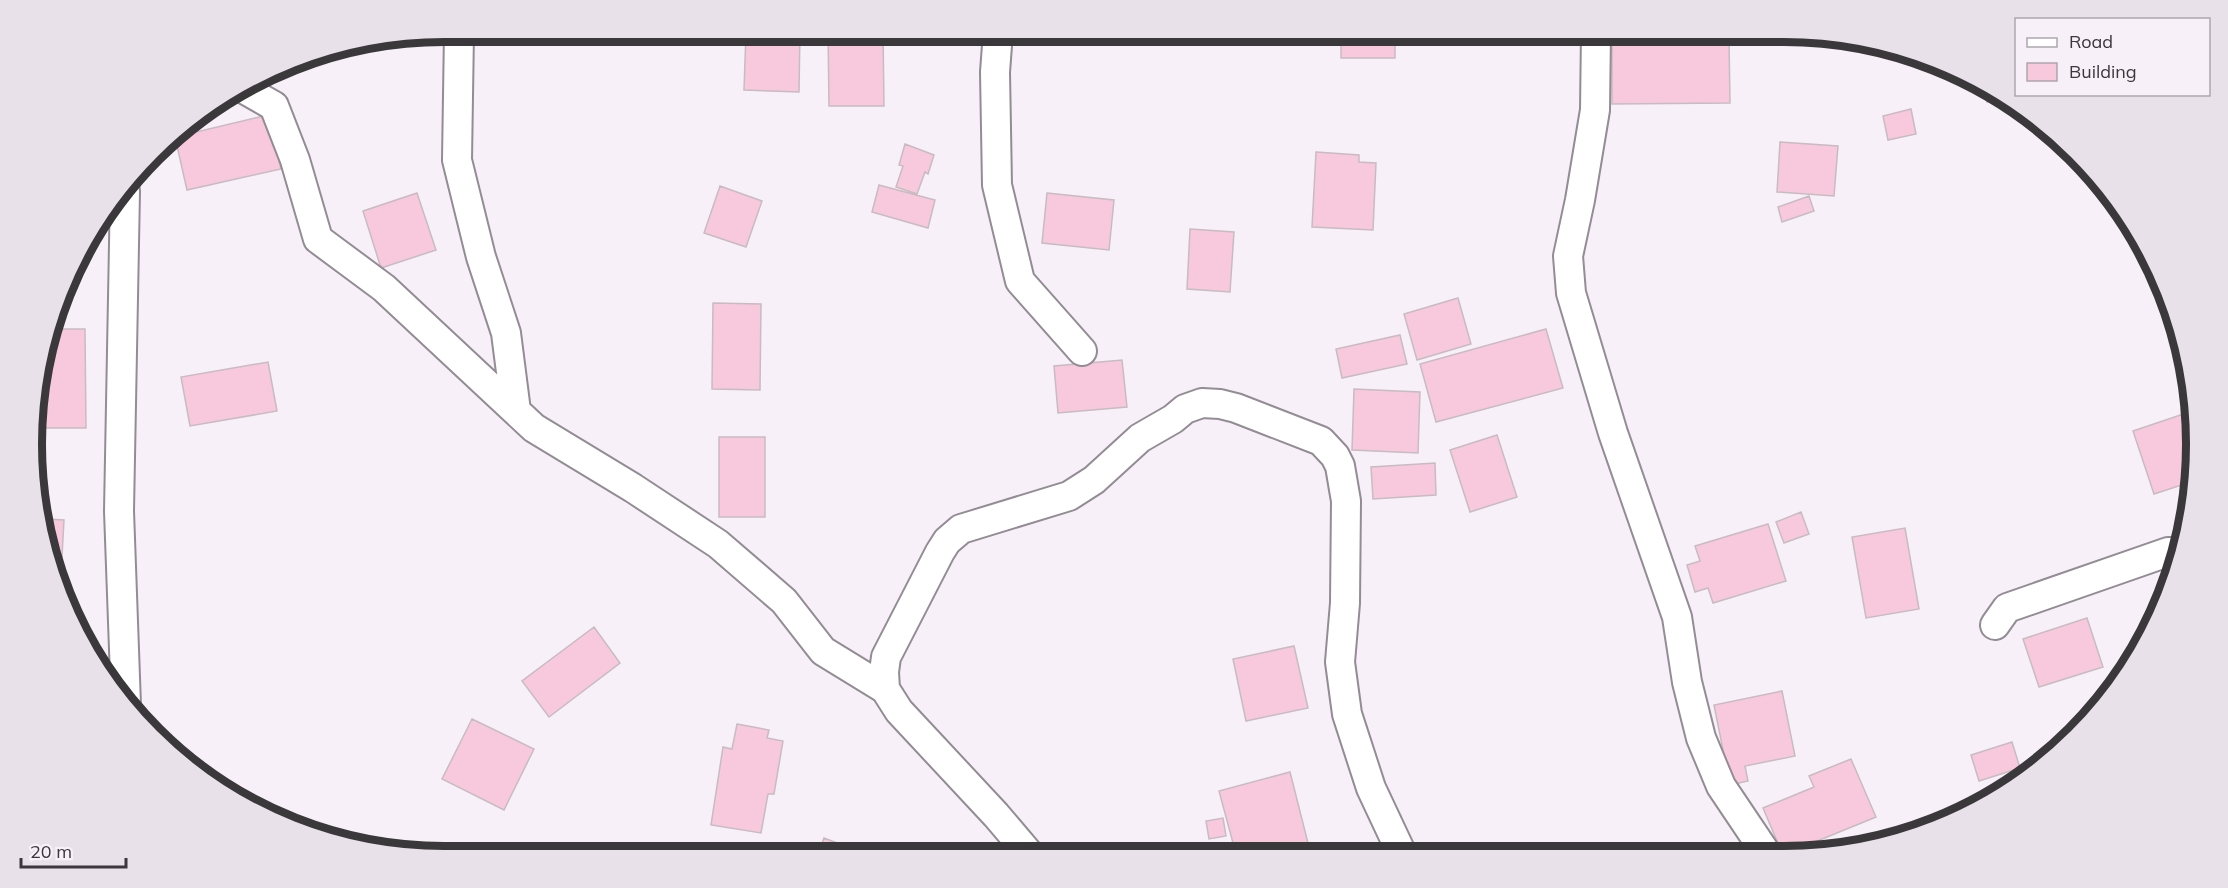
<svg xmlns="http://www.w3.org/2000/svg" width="2228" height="888" font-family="Mulish,sans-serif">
<rect width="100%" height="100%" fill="#f8f0f9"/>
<path fill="#f8c8dc" stroke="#c7bcc0" stroke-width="1.5" d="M746,32H800L799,92L744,90Z
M828,32H883L884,106H829Z
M1341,32H1395V58H1341Z
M1729,37L1730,103L1612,104V38Z
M1982,83L1990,87L2005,98L1987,102Z
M1911,109L1916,134L1888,140L1883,116Z
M268,115L281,169L187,190L175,137Z
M1780,142L1838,146L1834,196L1777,192Z
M905,144L934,155L928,174L925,172L917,194L896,187L903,166L899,165Z
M1316,152L1359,155V162L1376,163L1373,230L1312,227Z
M879,185L935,200L928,228L872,212Z
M720,186L762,201L746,247L704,233Z
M417,193L436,250L381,268L363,211Z
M1047,193L1114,200L1109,250L1042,243Z
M1809,196L1814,211L1782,222L1778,207Z
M1190,229L1234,232L1230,292L1187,289Z
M1458,298L1471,344L1417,360L1404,314Z
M713,303L761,304L760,390L712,389Z
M49,329H85L86,428H36L35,390Z
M1546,329L1563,388L1436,422L1420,364Z
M1400,335L1407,364L1342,378L1336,349Z
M1122,360L1127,407L1058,413L1054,366Z
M268,362L277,411L190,426L181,377Z
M1354,389L1420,392L1418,453L1352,450Z
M2195,410L2194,481L2154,494L2133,431Z
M1497,435L1517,497L1470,512L1450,450Z
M719,437H765V517H719Z
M1435,463L1436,495L1373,499L1371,467Z
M39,511H48V519L64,520L62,557L51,556L39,524Z
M1801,512L1809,534L1784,543L1776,522Z
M1768,524L1786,581L1713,603L1708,588L1695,592L1687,565L1700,561L1695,546Z
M1905,528L1919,609L1866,618L1852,537Z
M2087,618L2103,667L2039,687L2023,639Z
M594,627L620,663L549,717L522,681Z
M1294,646L1308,708L1246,721L1233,659Z
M1782,691L1795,756L1745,766L1748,781L1730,785L1714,705Z
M472,719L534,749L504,810L442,779Z
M737,724L769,730L767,738L783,741L774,794H768L761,833L711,825L723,747L732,749Z
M2012,742L2020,768L1979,781L1971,755Z
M1851,759L1876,817L1788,853H1782L1763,808L1814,787L1809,776Z
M1290,772L1308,843L1265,854H1236L1219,791Z
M1223,818L1226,836L1209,839L1206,821Z
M824,838L853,849L850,855L817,856Z"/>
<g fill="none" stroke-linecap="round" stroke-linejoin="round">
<g stroke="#938c94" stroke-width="32">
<path id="street" d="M459,32L457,160L481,257L506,333L516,411
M998,32L995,72L997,185L1020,281L1082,351
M1596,32L1595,110L1580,200L1568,256L1571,293L1613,433L1677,617L1687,682L1701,738L1721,786L1766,853
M239,86L274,106L295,160L318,239L384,288L534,428L633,488L718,544L784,601L823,651L885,689
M125,191L119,511L126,705
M1995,625L2007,608L2168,552H2180
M1030,855L996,815L899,711L885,689L884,672L886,657L940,552L947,541L961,529L1069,496L1094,480L1140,438L1173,419L1185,409L1202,403L1220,404L1236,408L1321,441L1335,456L1340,466L1346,501L1345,603L1340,662L1347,714L1371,788L1402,854"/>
</g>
<use href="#street" stroke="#fff" stroke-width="28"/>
</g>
<path d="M0 0H2228V888H0ZM444 42H1784A402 402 0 0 1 2186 444V444A402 402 0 0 1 1784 846H444A402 402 0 0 1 42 444V444A402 402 0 0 1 444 42Z" fill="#e9e1ea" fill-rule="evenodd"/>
<path fill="none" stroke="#3b383b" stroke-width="8" d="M444 42H1784A402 402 0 0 1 2186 444V444A402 402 0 0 1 1784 846H444A402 402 0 0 1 42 444V444A402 402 0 0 1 444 42Z"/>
<rect x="2015" y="18" width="195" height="78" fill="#f8f0f9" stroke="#aca6ad" stroke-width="1.5"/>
<rect x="2027" y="38" width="30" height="9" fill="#ffffff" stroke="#aca6ad" stroke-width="1.5"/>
<text x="2069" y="48" font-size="18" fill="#3b383b">Road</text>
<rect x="2027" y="63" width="30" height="18" fill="#f8c8dc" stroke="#aca6ad" stroke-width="1.5"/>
<text x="2069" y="78" font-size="18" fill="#3b383b">Building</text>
<path d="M21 858v9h105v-9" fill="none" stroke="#3b383b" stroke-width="3"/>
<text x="30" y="858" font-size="18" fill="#3b383b" stroke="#f8f0f9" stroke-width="4.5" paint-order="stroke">20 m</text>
</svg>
